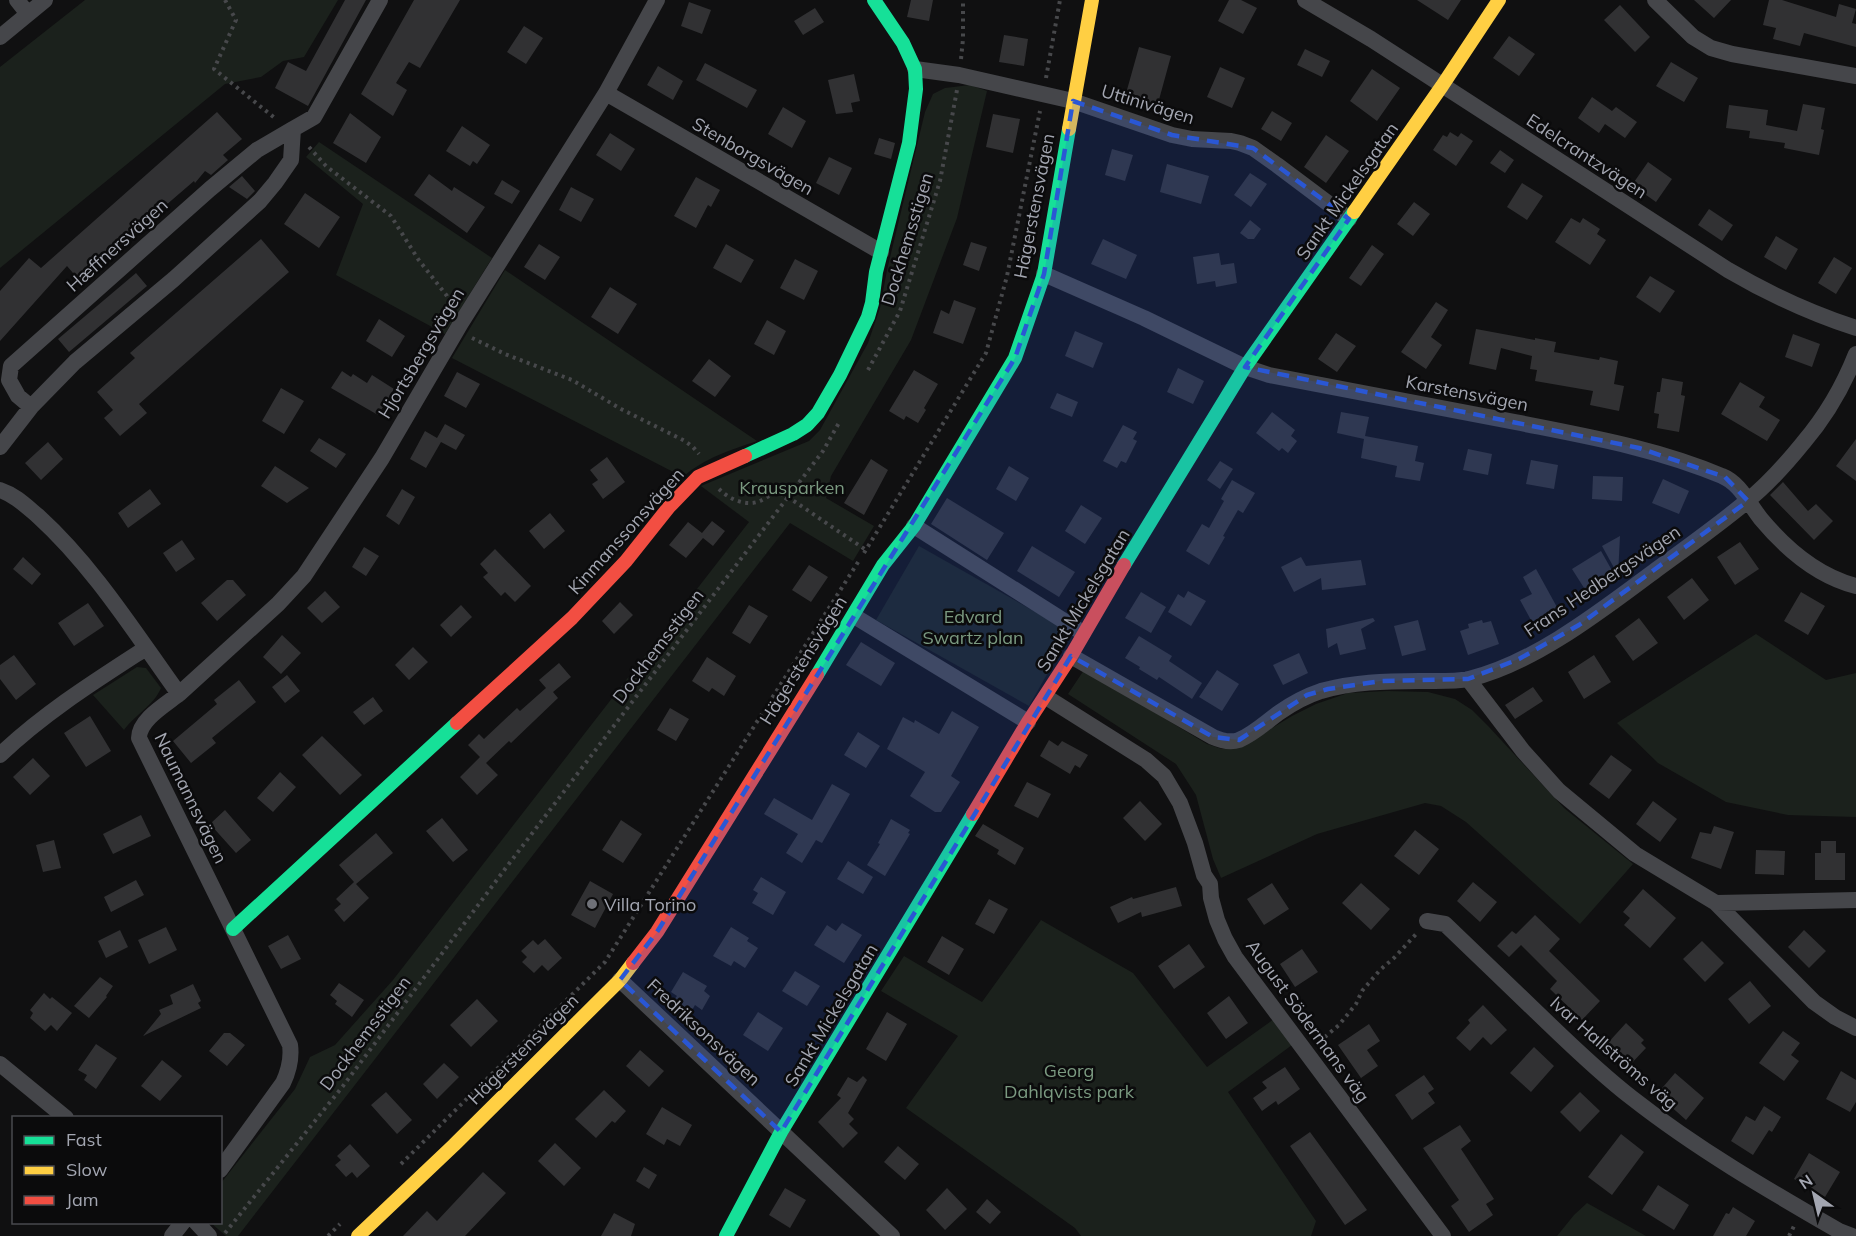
<svg xmlns="http://www.w3.org/2000/svg" width="1856" height="1236" font-family="Mulish,sans-serif">
<rect width="100%" height="100%" fill="#101011"/>
<path fill="#1b211c" d="M85,0H338L304,57L283,61L261,77L225,84L0,268V67Z
M970,85L987,91L957,218L911,340L831,476L826,498L874,526L853,561L790,523L238,1236H226L211,1223L220,1222L221,1183L295,1089L310,1057L335,1045L393,980L749,522L701,486L809,441L820,430L868,343L880,308L887,270L925,112L933,94L945,88Z
M319,142L492,258L445,334L336,275L363,204L306,157Z
M505,270L757,441C731,450 704,458 683,477L452,358Z
M919,546L1071,632L1029,706L876,620Z
M1756,634L1826,680L1856,673V817L1788,815L1726,802L1658,763L1617,723Z
M137,667L146,668L161,688C154,705 135,715 124,730L93,695Z
M1084,670L1207,744L1222,749L1242,746L1292,716L1316,704L1348,693L1387,691L1428,692L1455,699L1472,710L1489,727L1564,808L1633,864L1580,924L1466,822L1441,806L1425,803L1317,834L1221,878L1213,859L1196,795L1176,764L1068,694Z
M1041,920L1133,973L1207,1067L1274,1019L1292,1045L1228,1092L1316,1221L1311,1236H1081L1075,1228L906,1108L958,1036L881,991L904,956L982,1002Z
M1587,1203L1646,1236H1557L1574,1215Z"/>
<path fill="#313133" d="M345,0H366L308,106L275,88L288,62L306,71Z
M414,0H460L420,68L409,62L396,83L407,90L393,116L361,94Z
M911,0H933L929,21L907,17Z
M1229,0H1241L1257,8L1243,34L1218,21Z
M1417,0H1461L1448,20Z
M1694,0H1731L1714,18Z
M1769,0H1782L1836,17L1839,4L1856,9L1852,23L1856,24V47L1804,33L1800,46L1773,39L1776,28L1763,25Z
M689,2L711,10L702,34L681,26Z
M1620,5L1650,37L1635,52L1604,20Z
M815,8L824,22L803,35L794,21Z
M524,26L543,38L526,64L507,52Z
M1004,35L1028,39L1024,66L999,62Z
M1509,36L1535,54L1519,76L1493,58Z
M1139,47L1171,56L1157,107L1125,97Z
M1305,49L1330,61L1322,77L1297,65Z
M1671,62L1698,78L1684,102L1656,86Z
M705,63L757,90L747,108L696,80Z
M658,66L683,81L673,100L647,85Z
M1220,67L1245,78L1232,108L1207,97Z
M1372,69L1400,88L1377,121L1350,101Z
M854,74L860,101L851,103L853,112L836,114L828,80Z
M1592,97L1612,111L1616,107L1637,122L1625,138L1605,124L1599,133L1578,118Z
M1803,104L1825,108L1821,129L1824,130L1819,155L1784,148L1785,143L1749,138L1750,131L1726,128L1729,105L1768,110L1766,125L1797,131Z
M783,107L806,121L792,148L768,134Z
M1272,111L1292,123L1281,141L1261,129Z
M217,112L242,139L223,155L228,160L211,175L205,171L195,183L194,181L79,280L67,266L0,341V291L29,258L41,268Z
M350,113L381,137L366,163L333,143Z
M993,114L1020,119L1013,153L986,147Z
M462,126L490,145L477,164L473,161L470,166L446,151Z
M1450,132L1458,137L1461,133L1473,141L1456,166L1433,150L1443,135L1447,137Z
M610,133L635,149L621,171L596,155Z
M1326,135L1349,151L1326,183L1304,167Z
M879,138L895,143L891,159L874,154Z
M1112,149L1133,155L1125,181L1105,175Z
M1500,150L1514,160L1505,173L1490,163Z
M829,157L852,168L839,195L816,183Z
M1648,162L1672,179L1656,202L1632,185Z
M1167,164L1209,176L1201,204L1160,192Z
M1250,173L1267,184L1251,207L1234,195Z
M429,174L452,191L454,187L485,207L467,233L414,195Z
M242,176L255,191L247,199L229,187Z
M696,177L720,190L711,207L708,205L696,228L674,216Z
M502,180L520,191L512,204L494,194Z
M1522,183L1543,196L1527,220L1507,207Z
M571,187L594,199L581,222L559,210Z
M305,193L340,217L319,248L284,224Z
M1414,202L1430,214L1413,236L1397,224Z
M1709,209L1733,225L1722,241L1698,225Z
M1571,218L1580,223L1583,218L1600,229L1597,234L1606,240L1590,265L1555,242Z
M1250,220L1261,229L1254,239H1248L1240,233Z
M1776,236L1798,249L1786,270L1764,257Z
M261,239L289,272L139,404L147,413L120,436L104,418L113,410L97,392L135,358L130,353Z
M1103,239L1137,255L1126,279L1091,264Z
M971,242L987,247L979,271L963,265Z
M539,244L560,257L545,280L524,267Z
M726,244L754,260L741,283L713,268Z
M1372,245L1384,254L1361,286L1349,278Z
M1219,253L1221,265L1234,263L1237,283L1216,287L1215,281L1197,284L1193,257Z
M1834,257L1852,268L1836,294L1818,283Z
M795,259L818,271L804,300L780,288Z
M136,273L147,286L69,352L58,339Z
M1650,276L1675,291L1660,313L1636,297Z
M610,287L637,304L618,334L591,317Z
M954,300L976,308L963,344L933,333L941,310L949,314Z
M1436,302L1448,310L1431,337L1442,345L1426,369L1401,352Z
M379,319L405,336L392,357L366,341Z
M767,320L786,331L774,355L754,344Z
M1476,329L1535,340V338L1556,342L1554,352L1599,360L1600,357L1618,361L1614,384L1624,386L1619,411L1590,405L1593,391L1535,381L1537,370L1530,369L1532,356L1501,348L1496,370L1469,364Z
M1075,331L1103,343L1093,368L1065,356Z
M1336,333L1356,346L1337,372L1318,359Z
M1793,334L1820,344L1812,367L1785,357Z
M709,359L731,376L715,397L692,381Z
M1178,368L1204,381L1193,404L1167,392Z
M914,370L938,384L924,408L926,410L918,423L906,416L904,420L889,411Z
M342,371L351,377L353,374L367,383L372,375L394,389L378,415L331,388Z
M457,372L480,384L466,408L444,396Z
M1662,378L1683,382L1681,395L1685,396L1679,432L1657,428L1659,414L1654,413L1657,392H1660Z
M1740,382L1765,397L1759,407L1780,420L1767,441L1721,414Z
M281,388L304,401L284,434L262,421Z
M1057,393L1078,402L1072,417L1050,408Z
M1272,412L1295,430L1291,436L1297,441L1288,453L1282,448L1279,451L1256,433Z
M1341,412L1369,417L1365,436L1418,446L1415,461L1424,463L1420,481L1395,477L1397,466L1361,458L1364,439L1337,433Z
M445,424L465,435L456,450L441,442L426,468L410,459L425,431L437,438Z
M1123,425L1137,432L1133,439L1137,441L1126,463L1121,461L1117,468L1103,461Z
M319,438L346,454L336,468L310,451Z
M1856,439V481L1836,466Z
M48,442L63,459L41,480L25,463Z
M1468,449L1492,454L1488,475L1463,470Z
M607,457L625,482L603,499L592,484L598,480L590,470Z
M871,459L888,470L864,515L844,503Z
M1531,460L1558,465L1554,489L1526,484Z
M1220,461L1233,469L1220,489L1207,480Z
M275,466L309,488L287,503L261,486Z
M1009,466L1029,478L1016,501L996,489Z
M1593,476L1623,477L1622,501L1592,499Z
M1663,479L1689,491L1679,514L1652,503Z
M1232,480L1255,493L1243,513L1238,510L1223,536L1225,537L1209,565L1186,551L1202,524L1209,528L1224,501L1221,499Z
M1783,482L1808,511L1816,504L1833,521L1814,540L1770,495Z
M150,489L161,504L128,528L118,513Z
M402,489L415,497L399,525L386,516Z
M947,498L1004,533L987,560L931,524Z
M1081,505L1102,518L1085,544L1065,531Z
M550,513L565,531L544,549L529,531Z
M712,521L725,531L713,546L703,538L686,558L669,545L688,522L702,533Z
M1620,536L1618,575L1602,546Z
M182,540L195,559L176,572L163,553Z
M1740,542L1759,569L1735,585L1717,557Z
M1032,546L1075,572L1059,597L1017,571Z
M364,547L379,556L366,576L352,567Z
M495,549L531,586L515,602L505,592L501,596L483,577L488,573L480,564Z
M1601,551L1614,574L1586,591L1572,569Z
M23,557L41,574L32,585L13,569Z
M1301,557L1306,566L1361,560L1366,585L1322,590L1321,578L1294,592L1281,567Z
M809,565L828,577L811,602L792,590Z
M1536,569L1558,609L1532,622L1520,600L1532,594L1523,577Z
M1692,578L1709,600L1684,620L1667,597Z
M227,580H233L246,595L217,621L201,603Z
M325,591L340,607L322,623L307,608Z
M1188,591L1206,601L1191,626L1168,612L1178,594L1184,598Z
M1141,592L1166,607L1151,633L1125,618Z
M1801,592L1825,606L1808,635L1784,621Z
M620,602L633,615L614,634L602,621Z
M88,603L104,626L74,646L58,623Z
M461,605L472,617L451,637L440,625Z
M749,605L768,616L750,644L732,633Z
M1373,618L1375,621L1361,629L1366,649L1340,655L1337,643L1328,648L1326,629Z
M1639,618L1658,643L1633,661L1615,636Z
M1418,620L1426,650L1402,656L1394,626Z
M1482,620L1483,623L1491,621L1499,644L1468,655L1460,631L1469,628L1468,624Z
M282,635L301,653L281,674L263,657Z
M1139,636L1172,656L1169,661L1202,683L1192,699L1159,677L1157,680L1139,669L1140,667L1125,658Z
M861,642L895,663L881,686L846,665Z
M413,647L428,662L409,680L395,665Z
M1299,653L1308,673L1283,685L1273,665Z
M14,655L36,684L16,700L0,679V665Z
M1594,655L1611,682L1584,699L1568,672Z
M707,657L736,676L724,696L712,688L709,692L692,681Z
M559,663L571,677L553,692L558,698L511,743L509,741L486,763L498,775L477,795L460,777L480,757L468,745L479,734L484,739L517,708L520,711L546,688L539,680Z
M1217,670L1239,684L1222,711L1199,697Z
M287,675L300,691L285,703L272,687Z
M239,680L256,702L212,738L216,743L191,763L173,741L217,704L214,700Z
M1533,687L1543,701L1515,719L1505,705Z
M373,697L383,711L364,725L353,712Z
M670,708L689,719L676,741L657,730Z
M952,711L979,727L951,776L960,782L941,812H935L910,796L925,772L887,749L903,717L914,723L915,720L939,734Z
M90,716L111,751L86,767L64,733Z
M858,732L880,746L866,768L844,755Z
M322,736L362,775L340,795L302,755Z
M1049,740L1058,746L1062,741L1088,755L1080,768L1075,765L1070,774L1040,756Z
M1611,755L1632,770L1609,799L1589,784Z
M33,758L50,776L30,795L13,777Z
M280,772L296,787L273,812L257,798Z
M1027,782L1051,794L1038,818L1014,806Z
M832,784L850,794L822,843L816,840L802,863L786,853L798,834L764,814L774,798L812,820Z
M1140,801L1162,824L1145,841L1123,818Z
M1653,801L1677,819L1660,842L1636,824Z
M225,810L251,840L236,853L210,824Z
M141,815L151,836L113,854L103,834Z
M442,818L468,850L453,862L426,831Z
M891,819L910,830L908,833L910,834L885,876L867,865L880,844L878,843Z
M621,820L642,834L623,863L602,850Z
M983,824L1024,848L1015,865L997,854L999,850L975,836Z
M1714,826L1734,832L1721,869L1691,858L1700,832L1711,834Z
M1415,830L1439,849L1419,875L1394,856Z
M376,833L393,853L356,884L369,898L344,922L334,910L341,904L336,899L354,882L339,865Z
M54,840L61,868L43,872L36,845Z
M1821,841H1836V853H1845V880H1815V853H1821Z
M1756,850L1785,851L1784,875L1755,874Z
M848,861L873,877L863,894L837,879Z
M761,877L786,892L773,915L752,903L758,893L753,890Z
M136,880L144,895L111,912L104,897Z
M590,881L613,894L595,928L571,915Z
M1473,882L1497,902L1480,922L1457,901Z
M1272,883L1289,909L1264,925L1247,899Z
M1361,883L1390,909L1371,930L1342,903Z
M1176,887L1182,906L1142,917L1141,912L1118,923L1110,907L1132,897L1133,899Z
M1643,889L1676,918L1650,948L1624,925L1630,918L1623,912Z
M989,899L1008,909L994,934L975,924Z
M1535,915L1560,939L1549,951L1600,1001L1582,1020L1550,989L1557,981L1521,945L1509,957L1497,946L1512,931L1516,934Z
M842,923L862,935L844,963L814,945L827,925L836,931Z
M166,927L177,950L149,964L138,940Z
M731,927L749,938L747,941L758,948L745,968L734,961L731,966L713,956Z
M120,930L128,947L106,958L98,941Z
M1804,930L1826,951L1809,968L1788,947Z
M288,935L301,959L281,969L268,946Z
M942,936L964,949L949,975L927,962Z
M545,939L562,958L548,971L542,965L534,973L522,962L527,957L521,951L533,940L538,945Z
M1702,941L1724,963L1705,982L1683,959Z
M1189,944L1205,967L1174,989L1158,966Z
M1302,949L1318,972L1295,987L1280,964Z
M795,971L820,986L807,1006L782,991Z
M683,972L707,986L704,991L710,996L702,1010L695,1005L691,1012L673,1001L677,996L671,992Z
M100,977L113,986L106,996L107,997L89,1018L74,1006Z
M1750,981L1771,1006L1749,1024L1728,999Z
M339,983L364,1000L352,1017L335,1004L337,1001L330,995Z
M193,984L201,1001L198,1003L201,1008L143,1036L161,1014L159,1010L173,1004L170,995Z
M44,993L50,999L52,997L72,1013L57,1031L51,1025L45,1031L30,1018L33,1013L30,1010Z
M1229,996L1248,1023L1226,1039L1207,1013Z
M477,999L498,1021L471,1047L450,1025Z
M1483,1005L1507,1030L1491,1045L1483,1037L1470,1051L1456,1038L1470,1023L1468,1020Z
M758,1012L783,1028L768,1051L743,1035Z
M887,1012L907,1024L886,1061L866,1049Z
M1626,1023L1644,1040L1641,1043L1646,1048L1629,1066L1606,1045Z
M1369,1024L1380,1041L1367,1050L1378,1066L1361,1078L1338,1045Z
M1783,1031L1800,1043L1791,1055L1799,1061L1784,1081L1759,1063Z
M224,1033H230L245,1045L227,1066L209,1051Z
M96,1044L117,1058L96,1089L84,1080L87,1075L78,1070Z
M1534,1047L1554,1066L1531,1092L1510,1073Z
M640,1050L664,1071L649,1087L626,1066Z
M162,1060L182,1076L160,1101L141,1086Z
M444,1063L459,1077L437,1099L423,1084Z
M1285,1067L1300,1089L1278,1105L1276,1101L1262,1111L1253,1098L1267,1088L1262,1082Z
M1841,1071L1856,1080V1102L1850,1112L1826,1099Z
M1675,1073L1704,1098L1686,1120L1657,1094Z
M1424,1075L1434,1089L1428,1093L1435,1103L1412,1120L1395,1095Z
M863,1076L867,1080L848,1113L854,1119L849,1124L858,1133L843,1148L818,1122L841,1098L837,1095L848,1077L857,1082Z
M604,1090L626,1111L615,1123L612,1121L596,1138L575,1119Z
M386,1092L412,1120L397,1134L371,1105Z
M1580,1092L1600,1111L1580,1132L1560,1112Z
M1764,1106L1781,1117L1772,1132L1769,1130L1753,1155L1731,1141L1746,1116L1755,1121Z
M662,1107L692,1125L680,1146L667,1139L664,1145L646,1134Z
M1460,1125L1471,1141L1461,1149L1494,1199L1486,1204L1493,1215L1469,1232L1451,1206L1459,1200L1423,1148Z
M1310,1132L1367,1210L1345,1225L1290,1146Z
M1621,1134L1644,1152L1612,1195L1588,1177Z
M555,1143L581,1168L564,1186L538,1161Z
M350,1144L370,1166L357,1178L352,1172L346,1177L335,1165L341,1160L337,1156Z
M898,1146L919,1164L905,1180L884,1162Z
M1809,1153L1840,1172L1825,1197L1794,1179Z
M644,1167L657,1175L649,1189L636,1181Z
M483,1172L506,1193L465,1236H403L427,1211L437,1221Z
M1658,1185L1689,1205L1674,1230L1642,1210Z
M785,1188L806,1200L790,1228L769,1215Z
M947,1188L967,1209L945,1230L926,1210Z
M987,1199L1001,1212L990,1224L976,1212Z
M1733,1207L1755,1221L1746,1236H1713L1726,1213L1729,1214Z
M614,1213L635,1224L631,1236H601Z"/>
<g fill="none" stroke-linecap="round" stroke-linejoin="round">
<path stroke="#47484b" stroke-width="4" stroke-dasharray="3 4.5" stroke-linecap="butt" d="M225,0L236,20L214,69L276,119
M961,59L963,39V0
M1046,78L1060,0
M309,147L326,166L391,216L418,259L447,296L452,307
M472,338L505,354L572,380L621,409L685,441L693,447L699,454
M868,370L900,311L940,181L957,90
M719,489C729,499 746,507 760,501C766,498 772,493 779,493C782,494 785,496 788,497L866,550
M864,553L986,353L1007,276L1040,111
M1319,1042L1339,1025L1356,1004L1362,991L1380,970L1395,957L1417,933
M401,1164L605,962L860,559
M225,1233L343,1086L505,869L823,451L840,421
M328,1236L340,1224
M1789,1236L1795,1224"/>
<path stroke="#45464a" stroke-width="16" d="M17,0L28,14
M1305,0L1371,39L1728,270C1769,294 1810,313 1856,328
M1655,0L1693,37L1711,48L1732,54L1856,76
M0,37L45,0
M915,69L959,75L1073,101L1172,135L1192,139L1231,141L1240,143L1253,148L1277,165L1349,219
M606,93L881,252
M1044,274L1144,318L1245,367L1269,375C1351,390 1433,406 1515,422C1585,436 1656,448 1722,476C1740,483 1749,504 1761,519C1786,549 1817,576 1856,586
M31,407L18,396L9,380L11,366L210,189L257,150L293,129
M0,447L31,407L75,362L174,279L260,201L275,183L291,160L293,129L314,117L380,0
M0,490C15,495 26,506 38,516C94,567 135,633 179,694C165,705 139,720 139,738L290,1045C292,1059 289,1070 283,1083L220,1170
M914,526L1083,633
M854,616L1028,722
M1071,656L1213,737C1222,741 1230,743 1239,740C1254,734 1267,721 1280,712C1293,703 1306,696 1321,691C1353,682 1385,681 1419,681C1435,681 1453,682 1469,679C1535,663 1602,610 1656,570C1686,548 1717,526 1746,502C1767,485 1786,464 1803,443C1826,416 1843,387 1856,354
M1468,679L1523,751L1559,791L1635,854L1716,903L1856,900
M179,694L278,604L304,576L382,458L461,323L606,93L657,0
M1046,697L1146,760L1164,776L1180,803L1195,843L1204,875L1210,884L1211,898L1217,920L1225,939L1235,957L1443,1236
M0,755C44,713 95,681 146,648
M1716,903L1814,1002L1835,1017L1856,1028
M1427,921L1445,924C1479,957 1513,989 1547,1022C1574,1048 1602,1075 1632,1098C1697,1149 1768,1190 1839,1231L1852,1236
M620,980L892,1236
M0,1064L66,1118
M196,1222L209,1236
M172,1236L183,1222"/>
<path stroke="#16e098" stroke-width="14" d="M745,456L793,434L807,425L818,413L840,375L868,317L872,303L876,272L909,143L916,89L915,69L903,43L874,0
M1124,565L1245,367L1354,212
M817,675L883,565L914,526L1015,358L1044,274L1069,129
M233,929L457,723
M726,1236L781,1132L973,814"/>
<path stroke="#ffcf43" stroke-width="14" d="M1069,129L1092,0
M1354,212L1442,86L1499,0
M358,1236L454,1145L620,980L633,963"/>
<path stroke="#f24e42" stroke-width="14" d="M457,723L572,618L626,561L669,507L698,477L745,456
M973,814L1028,722L1071,656L1124,565
M633,963L657,932L817,675"/>
</g>
<path fill="#2a57d4" fill-opacity="0.2" stroke="#2a57d4" stroke-width="4.5" stroke-dasharray="12 8" stroke-linejoin="round" d="M1073,101L1172,135L1253,148L1349,219L1245,367L1639,448L1725,477L1748,501L1579,625L1519,659L1468,679L1381,681L1328,689L1307,695L1239,740L1213,737L1071,656L781,1132L620,980L657,932L1015,358L1044,274Z"/>
<circle fill="#707279" stroke="#0b0b0c" stroke-width="2" cx="592" cy="904" r="6"/>
<g text-anchor="middle" dominant-baseline="central" stroke-width="5" stroke-linejoin="round" paint-order="stroke">
<g font-size="18" fill="#a3a6b1" stroke="#0b0b0c">
<text transform="translate(1148 104) rotate(17)">Uttinivägen</text>
<text transform="translate(753 156) rotate(30)">Stenborgsvägen</text>
<text transform="translate(1587 156) rotate(33)">Edelcrantzvägen</text>
<text transform="translate(1347 191) rotate(-55)">Sankt Mickelsgatan</text>
<text transform="translate(1034 206) rotate(-79)">Hägerstensvägen</text>
<text transform="translate(907 239) rotate(-73)">Dockhemsstigen</text>
<text transform="translate(117 245) rotate(-42)">Hæffnersvägen</text>
<text transform="translate(421 353) rotate(-59)">Hjortsbergsvägen</text>
<text transform="translate(1467 393) rotate(11)">Karstensvägen</text>
<text transform="translate(626 531) rotate(-48)">Kinmanssonsvägen</text>
<text transform="translate(1602 581) rotate(-34)">Frans Hedbergsvägen</text>
<text transform="translate(1083 600) rotate(-59)">Sankt Mickelsgatan</text>
<text transform="translate(658 646) rotate(-53)">Dockhemsstigen</text>
<text transform="translate(803 660) rotate(-58)">Hägerstensvägen</text>
<text transform="translate(191 798) rotate(64)">Naumannsvägen</text>
<text transform="translate(831 1015) rotate(-59)">Sankt Mickelsgatan</text>
<text transform="translate(1308 1021) rotate(54)">August Södermans väg</text>
<text transform="translate(704 1032) rotate(43)">Fredriksonsvägen</text>
<text transform="translate(365 1033) rotate(-53)">Dockhemsstigen</text>
<text transform="translate(523 1049) rotate(-45)">Hägerstensvägen</text>
<text transform="translate(1614 1053) rotate(41)">Ivar Hallströms väg</text>
</g>
<g font-size="18" fill="#7b9a81" stroke="#0b0b0c">
<text x="792" y="487">Krausparken</text>
<text x="973" y="616">Edvard<tspan x="973" dy="21">Swartz plan</tspan></text>
<text x="1069" y="1070">Georg<tspan x="1069" dy="21">Dahlqvists park</tspan></text>
</g>
<g font-size="18" fill="#a3a6b1" stroke="#0b0b0c" text-anchor="start">
<text x="604" y="904">Villa Torino</text>
</g>
</g>
<rect x="12" y="1116" width="210" height="108" fill="#0b0b0c" stroke="#48494e" stroke-width="1.5"/>
<rect x="24" y="1136" width="30" height="9" fill="#16e098" stroke="#48494e" stroke-width="1.5"/>
<text x="66" y="1146" font-size="18" fill="#a3a6b1">Fast</text>
<rect x="24" y="1166" width="30" height="9" fill="#ffcf43" stroke="#48494e" stroke-width="1.5"/>
<text x="66" y="1176" font-size="18" fill="#a3a6b1">Slow</text>
<rect x="24" y="1196" width="30" height="9" fill="#f24e42" stroke="#48494e" stroke-width="1.5"/>
<text x="66" y="1206" font-size="18" fill="#a3a6b1">Jam</text>
<g transform="translate(1814 1194) rotate(326)" stroke="#0b0b0c" stroke-width="4.5" paint-order="stroke">
<path d="M0-4.5L10 22L0 15L-10 22Z" fill="#a3a6b1"/>
<text y="-9" font-size="16" font-weight="bold" text-anchor="middle" fill="#a3a6b1">N</text>
</g>
</svg>
